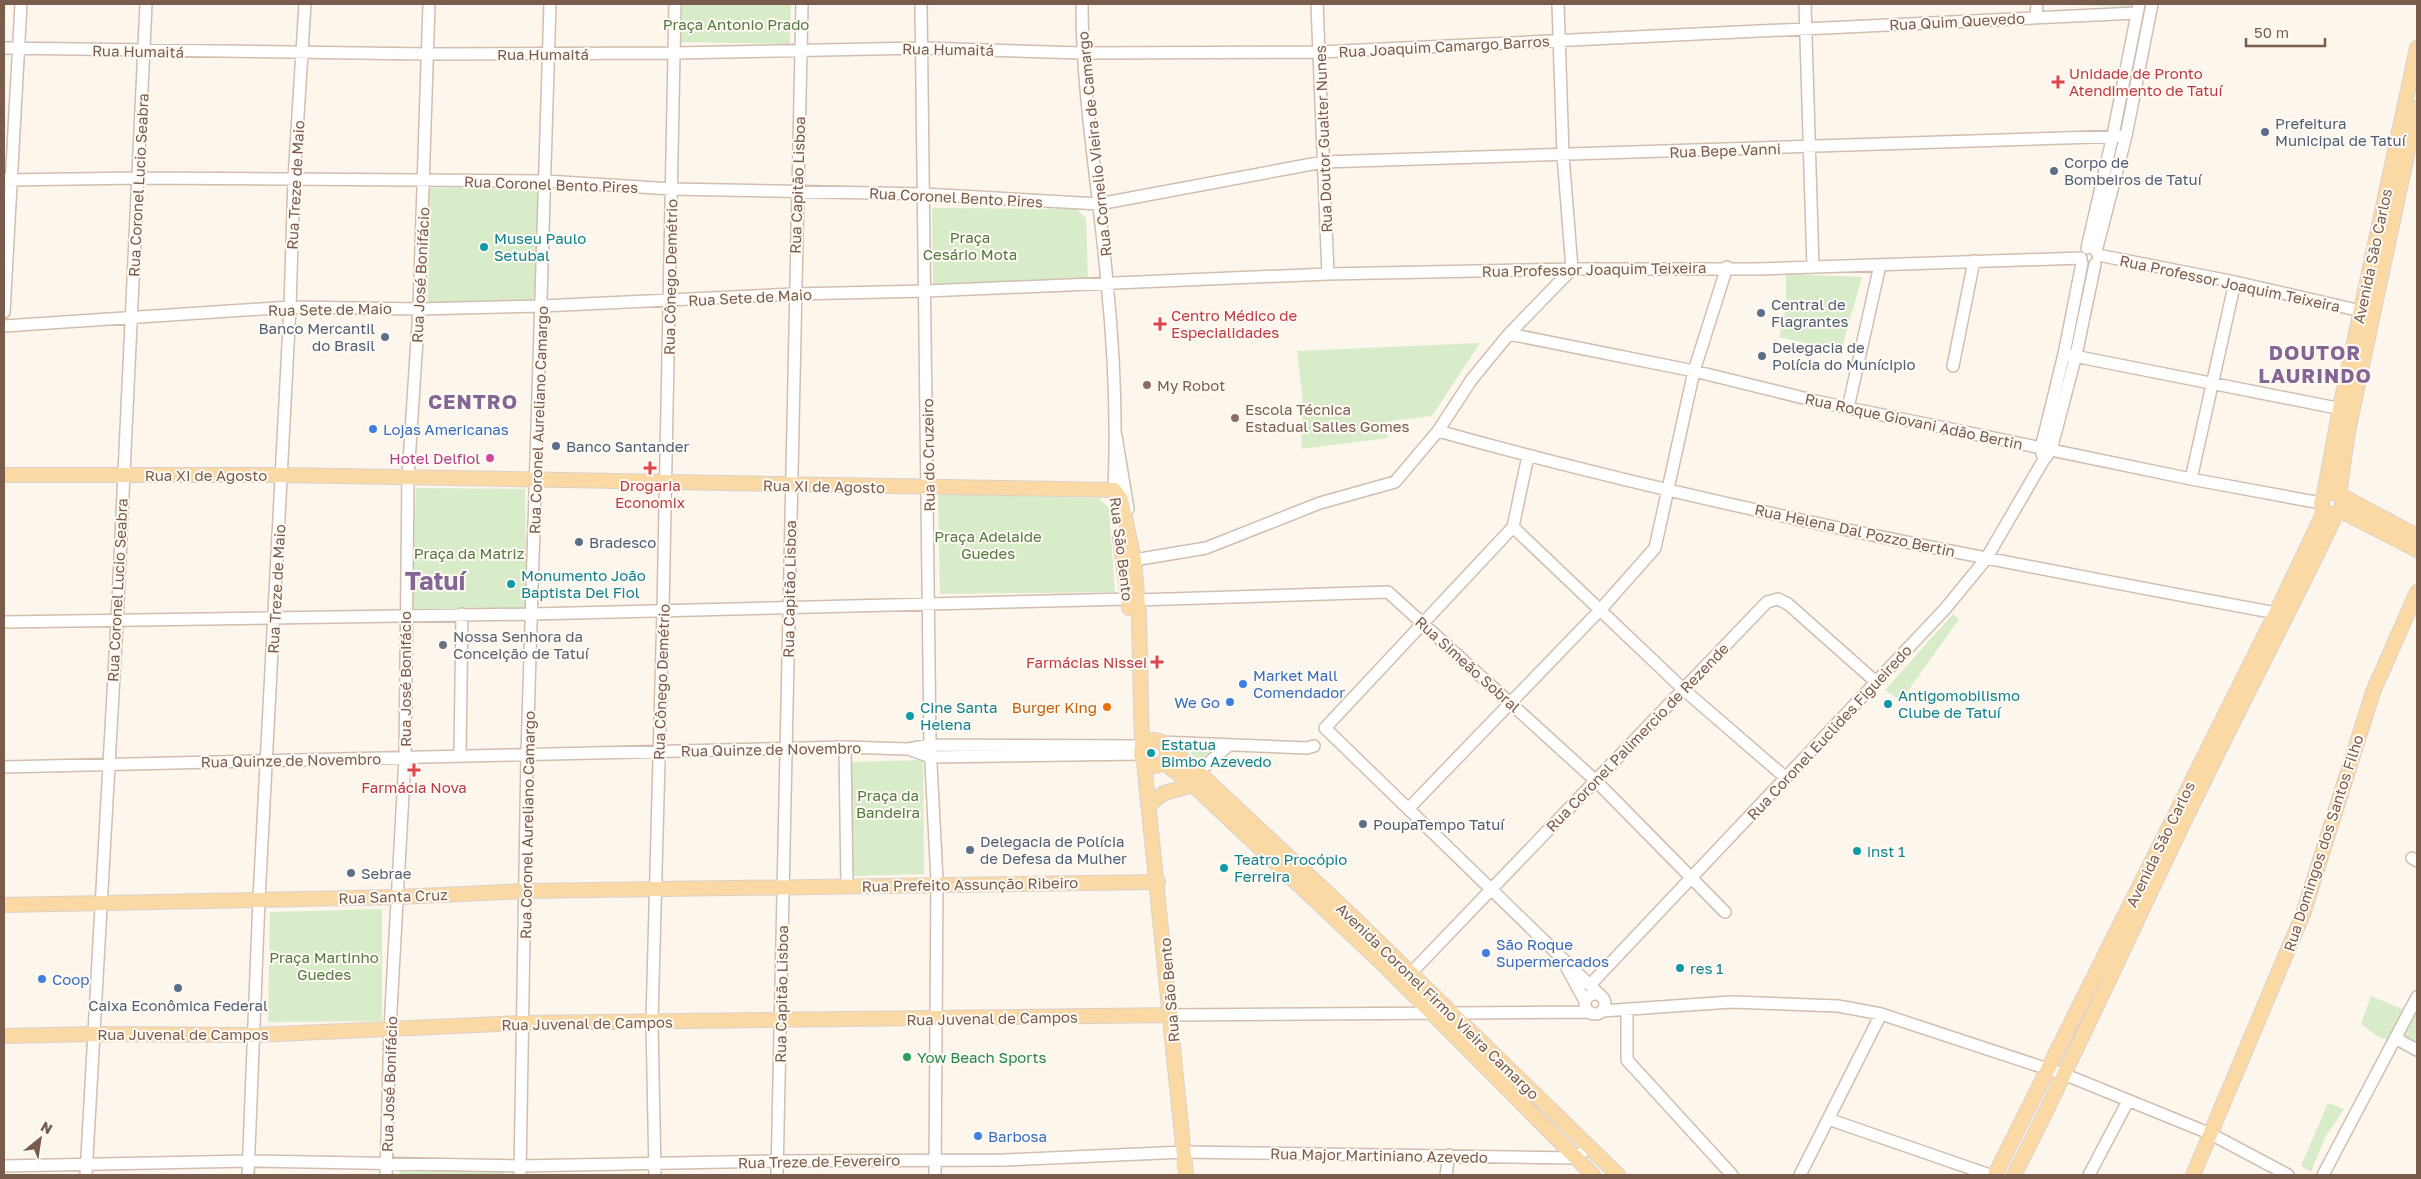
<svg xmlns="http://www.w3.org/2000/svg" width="2421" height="1179" font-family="'Golos Text',sans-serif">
<rect width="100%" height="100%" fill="#fdf6ec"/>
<path fill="#d8ecc9" d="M682,4H791L790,44L681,42Z
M2046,4H2130V7Z
M429,188H539L537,301L428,302Z
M932,208L1076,209L1086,218L1088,278L933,285Z
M1786,274L1862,277L1841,351L1779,337L1786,306Z
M1480,343L1432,416L1385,422L1388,438L1301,449L1303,403L1297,351Z
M416,488L525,489L527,612L410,610Z
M938,494L1099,498L1109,508L1115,592L940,594Z
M1953,614L1959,619L1901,701L1885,690Z
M1187,747L1216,749L1200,759L1192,755Z
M923,760L924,874L852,876L851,762Z
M382,909V1021L268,1022L270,912Z
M2371,996L2405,1010L2388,1039L2380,1038L2361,1024Z
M2417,1002V1049L2397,1038Z
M2328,1103L2344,1109L2326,1136L2311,1172L2301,1166Z
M404,1166L501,1170L507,1175H399L400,1169Z"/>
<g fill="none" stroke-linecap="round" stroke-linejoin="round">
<g stroke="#d1beb0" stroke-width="14">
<path id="minor" d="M921,4L930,745L937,880L935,1175
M1082,4C1082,97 1099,189 1107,282C1114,351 1117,421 1114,490
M1317,4L1328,274
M1805,4L1813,267
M2036,17L2037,4
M4,48L426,54L674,53L921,48L1082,53L1320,52L2137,13
M4,180L139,178L546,181L672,189L924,194L1099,204L1323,162L2126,136
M2087,248L2113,135L2139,4
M2096,251L2126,136L2152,4
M2098,255L2235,282L2361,311
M4,312L21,4
M4,326L290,307L419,309L542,306L794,294L926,291L1328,274L1572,269H1757L2081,258
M1509,334L1694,371L1820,402L2191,479L2321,503
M2064,354L2347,410
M1953,366L1974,261
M1848,408L1880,265
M1438,431C1713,508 1995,561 2276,613L2282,618
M1116,436L1128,509
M2042,454L2041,448L2064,354L2082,263
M2191,479L2235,282
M1513,527L1325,728L1601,996
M1513,527L1683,689L1786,778
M1513,527L1528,456
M1133,552L1134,560L1206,548L1320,503L1395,482L1438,431L1472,379L1509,334L1572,269L1563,155L1558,4
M1137,600L1388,592L1596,781L1725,912
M4,622L533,614L1128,599
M1160,742L1307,748L1314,746
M845,747L847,886
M908,749L931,757L1141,754
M460,756L462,614
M4,767L845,747L908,749L930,745L1142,746
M1195,778L1198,772L1229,745
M1409,808L1601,609L1655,548L1694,371L1727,267
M2412,858L2417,861
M1567,968L1585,1001
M1411,973L1767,602L1778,599L1788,604L1876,682
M1590,985L1945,609L1986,559L2043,461L2051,450L2076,355L2095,264
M1585 1004a10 10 0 1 1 20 0a10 10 0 1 1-20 0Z
M1627,1009V1060L1732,1175
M1602,1011L1731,1002L1838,1006L1881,1014L2066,1075L2211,1134L2288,1175
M1171,1015L1590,1012
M2395,1038L2417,1050
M1828,1119L1990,1175
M4,1166L249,1161L520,1166L777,1161L1005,1160L1184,1152L1574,1158L1588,1148
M86,1175L117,622L146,4
M248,1175L259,899L290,307L294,179L305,4
M386,1175L390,1028L405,758L408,477L419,309L429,4
M520,1175L527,754L550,4
M655,1175L652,1021L663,610L675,4
M777,1175L802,4
M1446,1175L1449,1155
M1800,1175L1881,1014
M2089,1175L2128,1101
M2323,1175L2417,997"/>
</g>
<g stroke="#dad1cd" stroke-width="16">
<path id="major" d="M4,475H281L1114,490
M1114,490L1121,499L1134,560L1139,617L1142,746
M2339,494L2348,431L2417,108
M2324,495L2334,492L2340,495L2343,506L2341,511L2330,515L2324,512L2321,503L2324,495L2340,408L2417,48
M2340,495L2417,536
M2341,511L2417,550
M1120,538L1129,608
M1141 753a13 13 0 1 1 26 0a13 13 0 1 1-26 0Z
M1167,750L1177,754L1198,772L1349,913L1618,1175
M1144,762L1186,1175
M1163,762L1193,785L1387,968L1593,1175
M1148,805L1164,793L1193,785
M4,905L398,897L526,891L1158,882
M4,1036L92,1034L254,1035L522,1023L1171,1015
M1995,1175L2276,613L2324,512
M2014,1175C2081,1045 2139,912 2204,781C2247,692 2294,604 2336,514
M2193,1175L2303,914L2373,692L2417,592"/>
</g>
<use href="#minor" stroke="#fff" stroke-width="11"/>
<use href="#major" stroke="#fbd9a5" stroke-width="14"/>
</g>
<g fill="#e0444e" stroke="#fffaf3" stroke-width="2">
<path d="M2055.5 74.5h5v5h5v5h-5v5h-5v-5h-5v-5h5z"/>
<path d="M1157.5 316.5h5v5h5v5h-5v5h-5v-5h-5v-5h5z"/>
<path d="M647.5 460.5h5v5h5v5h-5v5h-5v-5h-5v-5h5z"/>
<path d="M1154.5 654.5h5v5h5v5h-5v5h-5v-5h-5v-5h5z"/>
<path d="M411.5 762.5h5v5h5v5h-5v5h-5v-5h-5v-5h5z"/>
</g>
<g fill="#5c6f8a" stroke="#fffaf3" stroke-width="2">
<circle cx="2265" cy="132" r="5"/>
<circle cx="2054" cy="171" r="5"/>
<circle cx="1761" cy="313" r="5"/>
<circle cx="385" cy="337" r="5"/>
<circle cx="1762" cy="356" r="5"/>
<circle cx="556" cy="446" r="5"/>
<circle cx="579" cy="542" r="5"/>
<circle cx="1363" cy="824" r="5"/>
<circle cx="970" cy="850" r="5"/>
<circle cx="351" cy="873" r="5"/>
<circle cx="178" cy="988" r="5"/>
</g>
<g fill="#0f9aa8" stroke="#fffaf3" stroke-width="2">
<circle cx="484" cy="247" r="5"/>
<circle cx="511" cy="584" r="5"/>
<circle cx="1888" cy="704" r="5"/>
<circle cx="910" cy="716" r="5"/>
<circle cx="1151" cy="753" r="5"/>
<circle cx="1857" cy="851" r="5"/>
<circle cx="1224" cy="868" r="5"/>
<circle cx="1680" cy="968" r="5"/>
</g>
<g fill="#8d6e63" stroke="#fffaf3" stroke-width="2">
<circle cx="1147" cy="385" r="5"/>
<circle cx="1235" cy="418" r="5"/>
</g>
<g fill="#3f7fe0" stroke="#fffaf3" stroke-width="2">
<circle cx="373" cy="429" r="5"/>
<circle cx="1243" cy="684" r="5"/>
<circle cx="1230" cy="702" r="5"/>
<circle cx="1486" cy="953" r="5"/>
<circle cx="42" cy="979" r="5"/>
<circle cx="978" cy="1136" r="5"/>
</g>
<circle fill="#d1479c" stroke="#fffaf3" stroke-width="2" cx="490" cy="458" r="5"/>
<circle fill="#6b7280" stroke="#fffaf3" stroke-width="2" cx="443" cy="645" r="5"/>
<circle fill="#e8710a" stroke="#fffaf3" stroke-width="2" cx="1107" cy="707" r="5"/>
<circle fill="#2e9e5b" stroke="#fffaf3" stroke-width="2" cx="907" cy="1057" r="5"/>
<g text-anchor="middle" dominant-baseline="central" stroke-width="4" stroke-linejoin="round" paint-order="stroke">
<g font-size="15" fill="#7a5c4d" stroke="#fffaf3">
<text transform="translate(1957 21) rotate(-3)">Rua Quim Quevedo</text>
<text transform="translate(1444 46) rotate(-3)">Rua Joaquim Camargo Barros</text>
<text transform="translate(948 49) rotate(1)">Rua Humaitá</text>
<text transform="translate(138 51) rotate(1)">Rua Humaitá</text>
<text x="543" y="54">Rua Humaitá</text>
<text transform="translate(1323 139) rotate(-92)">Rua Doutor Gualter Nunes</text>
<text transform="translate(1094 144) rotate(-96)">Rua Cornelio Vieira de Camargo</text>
<text transform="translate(1725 150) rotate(-2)">Rua Bepe Vanni</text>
<text transform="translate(551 184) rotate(2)">Rua Coronel Bento Pires</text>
<text transform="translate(138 185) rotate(-87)">Rua Coronel Lucio Seabra</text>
<text transform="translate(295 185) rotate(-87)">Rua Treze de Maio</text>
<text transform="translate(797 185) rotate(-88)">Rua Capitão Lisboa</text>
<text transform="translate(956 197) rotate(3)">Rua Coronel Bento Pires</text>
<text transform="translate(2372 256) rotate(-78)">Avenida São Carlos</text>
<text transform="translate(1594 269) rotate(-1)">Rua Professor Joaquim Teixeira</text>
<text transform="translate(420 275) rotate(-87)">Rua José Bonifácio</text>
<text transform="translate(670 277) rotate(-89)">Rua Cônego Demétrio</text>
<text transform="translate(2230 283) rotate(12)">Rua Professor Joaquim Teixeira</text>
<text transform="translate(750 297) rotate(-3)">Rua Sete de Maio</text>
<text transform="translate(330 309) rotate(-1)">Rua Sete de Maio</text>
<text transform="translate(538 420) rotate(-88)">Rua Coronel Aureliano Camargo</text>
<text transform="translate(1914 421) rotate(12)">Rua Roque Giovani Adão Bertin</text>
<text transform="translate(928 455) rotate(-91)">Rua do Cruzeiro</text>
<text x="206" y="475">Rua XI de Agosto</text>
<text transform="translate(824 486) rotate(1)">Rua XI de Agosto</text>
<text transform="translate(1855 530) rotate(12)">Rua Helena Dal Pozzo Bertin</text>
<text transform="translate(1122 549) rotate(83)">Rua São Bento</text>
<text transform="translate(276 589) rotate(-87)">Rua Treze de Maio</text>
<text transform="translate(789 589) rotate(-89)">Rua Capitão Lisboa</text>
<text transform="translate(117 590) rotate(-87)">Rua Coronel Lucio Seabra</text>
<text transform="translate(1468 664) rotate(42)">Rua Simeão Sobral</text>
<text transform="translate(405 679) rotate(-90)">Rua José Bonifácio</text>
<text transform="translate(661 682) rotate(-88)">Rua Cônego Demétrio</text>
<text transform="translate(1829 732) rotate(-47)">Rua Coronel Euclides Figueiredo</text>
<text transform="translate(1637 737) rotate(-46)">Rua Coronel Palimercio de Rezende</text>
<text transform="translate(771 749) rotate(-1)">Rua Quinze de Novembro</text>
<text transform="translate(291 760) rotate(-1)">Rua Quinze de Novembro</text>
<text transform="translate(527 825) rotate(-89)">Rua Coronel Aureliano Camargo</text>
<text transform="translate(2323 843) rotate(-72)">Rua Domingos dos Santos Filho</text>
<text transform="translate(2160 844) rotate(-64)">Avenida São Carlos</text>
<text transform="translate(970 884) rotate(-1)">Rua Prefeito Assunção Ribeiro</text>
<text transform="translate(393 896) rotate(-2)">Rua Santa Cruz</text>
<text transform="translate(1169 990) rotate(-95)">Rua São Bento</text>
<text transform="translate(781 994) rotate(-89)">Rua Capitão Lisboa</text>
<text transform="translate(1438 1001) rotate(44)">Avenida Coronel Firmo Vieira Camargo</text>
<text transform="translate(992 1018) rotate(-1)">Rua Juvenal de Campos</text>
<text transform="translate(587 1023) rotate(-1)">Rua Juvenal de Campos</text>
<text x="183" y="1034">Rua Juvenal de Campos</text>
<text transform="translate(389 1084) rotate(-88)">Rua José Bonifácio</text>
<text transform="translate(1379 1155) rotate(1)">Rua Major Martiniano Azevedo</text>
<text transform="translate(819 1161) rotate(-1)">Rua Treze de Fevereiro</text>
</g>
<g font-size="15" fill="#537a41" stroke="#fffaf3">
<text x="736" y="24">Praça Antonio Prado</text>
<text x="970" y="237">Praça<tspan x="970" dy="17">Cesário Mota</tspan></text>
<text x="988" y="536">Praça Adelaide<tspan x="988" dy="17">Guedes</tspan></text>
<text x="469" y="553">Praça da Matriz</text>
<text x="888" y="795">Praça da<tspan x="888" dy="17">Bandeira</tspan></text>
<text x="324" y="957">Praça Martinho<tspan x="324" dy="17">Guedes</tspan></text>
</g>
<g font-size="15" fill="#be3a42" stroke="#fffaf3" text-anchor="start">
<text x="2069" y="73">Unidade de Pronto<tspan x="2069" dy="17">Atendimento de Tatuí</tspan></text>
<text x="1171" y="315">Centro Médico de<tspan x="1171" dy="17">Especialidades</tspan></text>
<text x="650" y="485" text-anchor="middle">Drogaria<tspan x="650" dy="17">Economix</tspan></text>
<text x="1147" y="662" text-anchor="end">Farmácias Nissei</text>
<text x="414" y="787" text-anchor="middle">Farmácia Nova</text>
</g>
<g font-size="15" fill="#4e5e75" stroke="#fffaf3" text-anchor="start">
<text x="2275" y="123">Prefeitura<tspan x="2275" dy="17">Municipal de Tatuí</tspan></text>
<text x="2064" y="162">Corpo de<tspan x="2064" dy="17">Bombeiros de Tatuí</tspan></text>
<text x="1771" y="304">Central de<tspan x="1771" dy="17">Flagrantes</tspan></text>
<text x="375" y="328" text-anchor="end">Banco Mercantil<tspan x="375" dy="17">do Brasil</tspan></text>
<text x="1772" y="347">Delegacia de<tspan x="1772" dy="17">Polícia do Munícipio</tspan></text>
<text x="566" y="446">Banco Santander</text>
<text x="589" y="542">Bradesco</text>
<text x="1373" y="824">PoupaTempo Tatuí</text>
<text x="980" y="841">Delegacia de Polícia<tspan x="980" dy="17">de Defesa da Mulher</tspan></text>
<text x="361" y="873">Sebrae</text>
<text x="178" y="1005" text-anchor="middle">Caixa Econômica Federal</text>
</g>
<g font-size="15" fill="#0d838f" stroke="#fffaf3" text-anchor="start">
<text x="494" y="238">Museu Paulo<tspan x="494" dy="17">Setubal</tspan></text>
<text x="521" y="575">Monumento João<tspan x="521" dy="17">Baptista Del Fiol</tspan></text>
<text x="1898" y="695">Antigomobilismo<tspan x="1898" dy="17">Clube de Tatuí</tspan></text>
<text x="920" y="707">Cine Santa<tspan x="920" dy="17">Helena</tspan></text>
<text x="1161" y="744">Estatua<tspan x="1161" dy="17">Bimbo Azevedo</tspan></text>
<text x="1867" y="851">inst 1</text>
<text x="1234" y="859">Teatro Procópio<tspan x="1234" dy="17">Ferreira</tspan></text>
<text x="1690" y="968">res 1</text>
</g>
<g font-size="15" fill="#785e54" stroke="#fffaf3" text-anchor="start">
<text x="1157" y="385">My Robot</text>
<text x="1245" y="409">Escola Técnica<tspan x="1245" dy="17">Estadual Salles Gomes</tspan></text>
</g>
<g font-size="15" fill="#366cbe" stroke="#fffaf3" text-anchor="start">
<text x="383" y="429">Lojas Americanas</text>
<text x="1253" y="675">Market Mall<tspan x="1253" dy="17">Comendador</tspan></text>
<text x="1220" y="702" text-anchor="end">We Go</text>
<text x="1496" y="944">São Roque<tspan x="1496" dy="17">Supermercados</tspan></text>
<text x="52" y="979">Coop</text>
<text x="988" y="1136">Barbosa</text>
</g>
<g font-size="15" fill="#b23c85" stroke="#fffaf3" text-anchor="end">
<text x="480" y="458">Hotel Delfiol</text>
</g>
<g font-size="15" fill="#5b616d" stroke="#fffaf3" text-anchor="start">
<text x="453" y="636">Nossa Senhora da<tspan x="453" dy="17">Conceição de Tatuí</tspan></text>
</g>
<g font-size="15" fill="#c56008" stroke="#fffaf3" text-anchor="end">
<text x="1097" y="707">Burger King</text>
</g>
<g font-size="15" fill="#27864d" stroke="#fffaf3" text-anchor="start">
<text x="917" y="1057">Yow Beach Sports</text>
</g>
<g font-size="20" font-weight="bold" letter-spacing="1" fill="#846695" stroke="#fffaf3">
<text x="2315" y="352">DOUTOR<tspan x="2315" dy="23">LAURINDO</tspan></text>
<text x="473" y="401">CENTRO</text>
</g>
<g font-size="25" font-weight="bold" fill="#846695" stroke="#fffaf3">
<text x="435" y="580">Tatuí</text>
</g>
</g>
<rect width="2421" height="1179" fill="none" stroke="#7a5c4d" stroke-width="10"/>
<g transform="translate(40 1139) rotate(30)" stroke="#fffaf3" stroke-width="4" paint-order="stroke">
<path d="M0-4L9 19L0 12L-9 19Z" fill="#7a5c4d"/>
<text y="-8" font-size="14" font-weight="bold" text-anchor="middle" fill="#7a5c4d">N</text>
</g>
<path d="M2246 38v8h79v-8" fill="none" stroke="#7a5c4d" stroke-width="2.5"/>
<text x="2254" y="38" font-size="15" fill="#7a5c4d" stroke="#fffaf3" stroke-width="4" paint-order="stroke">50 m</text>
</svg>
